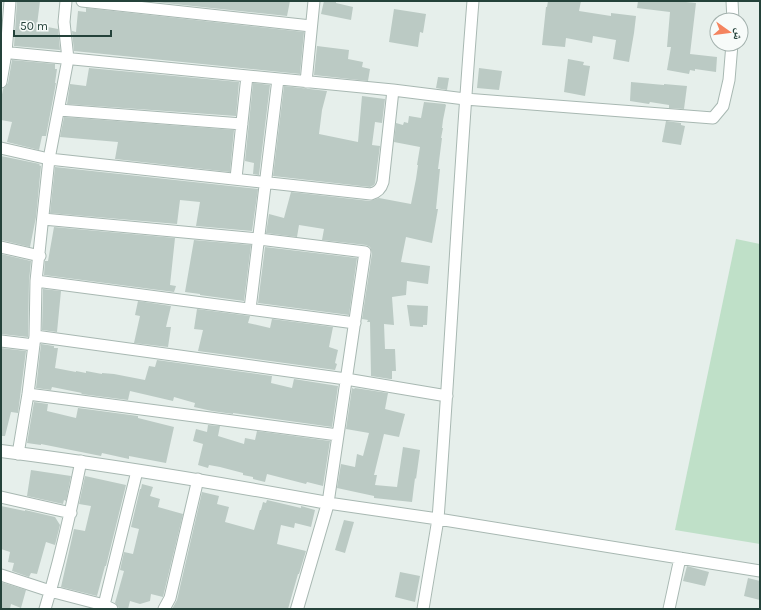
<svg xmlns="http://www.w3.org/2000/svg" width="761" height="610" font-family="Karla,'Noto Naskh Arabic',sans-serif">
<rect width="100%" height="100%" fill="#e6efeb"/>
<path fill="#bfe0c8" d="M736,239L760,244V544L675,530Z"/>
<path fill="#bbcac4" d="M17,1H40L37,25L58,29L60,50L14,46Z
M146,1H290L287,16Z
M324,1H336V3L353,7L351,20L321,14Z
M548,1H581L579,11L611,16V13L636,16L634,33L629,62L613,59L616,40L593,36L592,43L566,38L565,47L542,45L546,7H547Z
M638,1H676L696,3L690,54L717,57L716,72L695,69V71L690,70L689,74L667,70L671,47H667L670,12L637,8Z
M86,8L304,32L300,74L74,51L72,31L76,32L78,11L86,12Z
M394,9L426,14L423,33L420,32L418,47L389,42Z
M317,46L349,50L348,59L363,62L362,67L370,69L368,81L314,75Z
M568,59L584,62L583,65L590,66L585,96L564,92Z
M12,60L55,64V69H57L55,83H56L46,136H42L39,150L7,142L12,122L1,120V100L3,89L8,83Z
M89,68L239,82L236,116L67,104L70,84L86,86Z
M479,68L502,71L499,90L477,88Z
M438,77L449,78L447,90L436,88Z
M631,82L664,85V84L687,86L684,109L669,108V105L650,102L649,104L630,101Z
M253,83L270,85L259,175L253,174L254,163L245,161Z
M284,86L327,91L322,110L319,134L358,142L362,96L385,99L382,123L375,122L372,145L380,146L375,183L374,185L370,187L273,176Z
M424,102L445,104L446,105L443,120L442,128H443L441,138H442L438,169H440L436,209H438L432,243L406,237L401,262L430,266L428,284L407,281L406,295L392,297L394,325L384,324L385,349H395L396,371H392V379H390L371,376L370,322H367L368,320L362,319L372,253L370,247L366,245L322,240L324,229L299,225L297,237L266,233L269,214L284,218L291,192L370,201L379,198L411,204L416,179L418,165H417L420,147L394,142L396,123L403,125L404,122L408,123L409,116L421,118Z
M64,117L234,130L230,172L115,159L118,142L60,137Z
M666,121L681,123V125L685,126L681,145L662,142Z
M1,156L40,164L39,165L41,166L36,217L30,247L1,240Z
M55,167L258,189L252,231L196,226L200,202L180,200L177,224L50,213Z
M54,227L175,238L170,285L176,286L174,292L44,275L45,261H48Z
M194,240L251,245L244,301L200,295V294L185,292Z
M265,247L357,258L349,315L258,303Z
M1,254L31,261L29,281L28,337L1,334Z
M43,289L61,291L57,332L42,330Z
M138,301L171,306L166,327H171L168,347L134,343L140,316L135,315Z
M407,305L428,306L427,325H423V327L410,326Z
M197,309L250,316L248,323L270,328L272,319L333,327L329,347L338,350L335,363L337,364L335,370L198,351L203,330L194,329Z
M41,344L54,346V348H58L55,368L76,372V371L86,373V371L102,374V373L114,374L145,380L149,366L155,367L157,360L272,376L271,383L292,388L294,379L338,386L332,427L233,413V414L212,411L194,407L195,403L174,397L173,401L130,391L128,400L81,394L82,393L52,387L51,390L36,388Z
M1,348L26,351L18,413L11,412L5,436H1Z
M352,388L354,389L355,388L388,393L385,409L405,414L399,437L384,434L374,475H377L375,485L397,487L403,447L420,450L416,479L415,478L412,502L374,498V496L337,488L341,464L355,467L357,454L363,456L369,433L346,429Z
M34,402L48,404L47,411L76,418L78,408L138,416V418L174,427L166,463L129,456V459L102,453L101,456L41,444V445L27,443Z
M208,425L220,426L218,436L244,444L245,438L255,440L257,431L330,441L323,486L307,482L306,484L267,474L265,482L253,479V477L243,475V473L220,467L209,465L208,468L198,465L203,444L193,441L196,429L207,432Z
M31,470L71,476L66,501L64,500L63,504L27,496Z
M85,476L126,485L106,566H105L97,596L61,587L74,529L85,531L91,506L79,504Z
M142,484L153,487L150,496L160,499L158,507L183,514L163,597L151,594L150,601L140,604L130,601L128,609H121L119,608L115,603L124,571L120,570L124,552L133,554L139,529L131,527L140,489H141Z
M202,492L219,496L217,504L229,507L225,522L254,530L260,510H261L263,502L266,503L267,500L301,508V506L315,510L311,527L295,523L294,528L281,525L277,544L306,551L299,574H298L288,609H172L177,600Z
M1,506L25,511V510L55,517L60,525L55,545L46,542L37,574L31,573L29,577L12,571L14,563L8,562L10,552L1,549Z
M344,520L354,522L345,553L335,550Z
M687,566L709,572L705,586L683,581Z
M400,572L420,576L415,602L395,597Z
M748,578L760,581V600L744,596Z
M1,582L26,590L21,608L11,604L10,609H1Z"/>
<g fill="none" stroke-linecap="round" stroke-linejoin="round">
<g stroke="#a8b8b2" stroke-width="13">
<path id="minor" d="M82,1L311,26
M473,1C459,174 451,346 438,519L760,571
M732,1L733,20
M1,52L393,90L465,99L713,118L723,106L729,80L732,44
M1,82L6,53L10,1
M306,82L314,1
M59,110L242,124
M1,148L49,159L371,194C378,192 381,189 383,182L393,90
M236,178L247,76
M43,219L259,239L365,252L328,503L438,519L423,609
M1,247L40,256
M36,281L355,323
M250,309L278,79
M35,336L346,379L447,396
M1,341L34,345
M28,394L338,435
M18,454L28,394L35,336L36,281L49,159L68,59L64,22L66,1
M1,497L71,513
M1,575L50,591L104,605L112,609
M104,605L137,471
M45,609C60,560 71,511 81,461
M164,609L170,598L198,479
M669,609L680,558"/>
</g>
<g stroke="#a8b8b2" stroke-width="14">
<path id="tertiary" d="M1,451C111,465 219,483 328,503L297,609"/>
</g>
<use href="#minor" stroke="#fff" stroke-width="11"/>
<use href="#tertiary" stroke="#fff" stroke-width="12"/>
</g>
<rect width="761" height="610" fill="none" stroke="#24423a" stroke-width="4"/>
<g transform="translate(729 32) rotate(104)"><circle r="19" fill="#f7fbf9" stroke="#a3b1ad"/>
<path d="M0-3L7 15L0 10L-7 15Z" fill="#f4845f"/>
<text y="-6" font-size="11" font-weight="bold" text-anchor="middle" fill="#24423a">ش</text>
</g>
<path d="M14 30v6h97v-6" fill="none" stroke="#24423a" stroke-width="2"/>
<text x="20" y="30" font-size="12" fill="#24423a" stroke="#f7fbf9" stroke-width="3" paint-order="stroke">50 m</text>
</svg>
